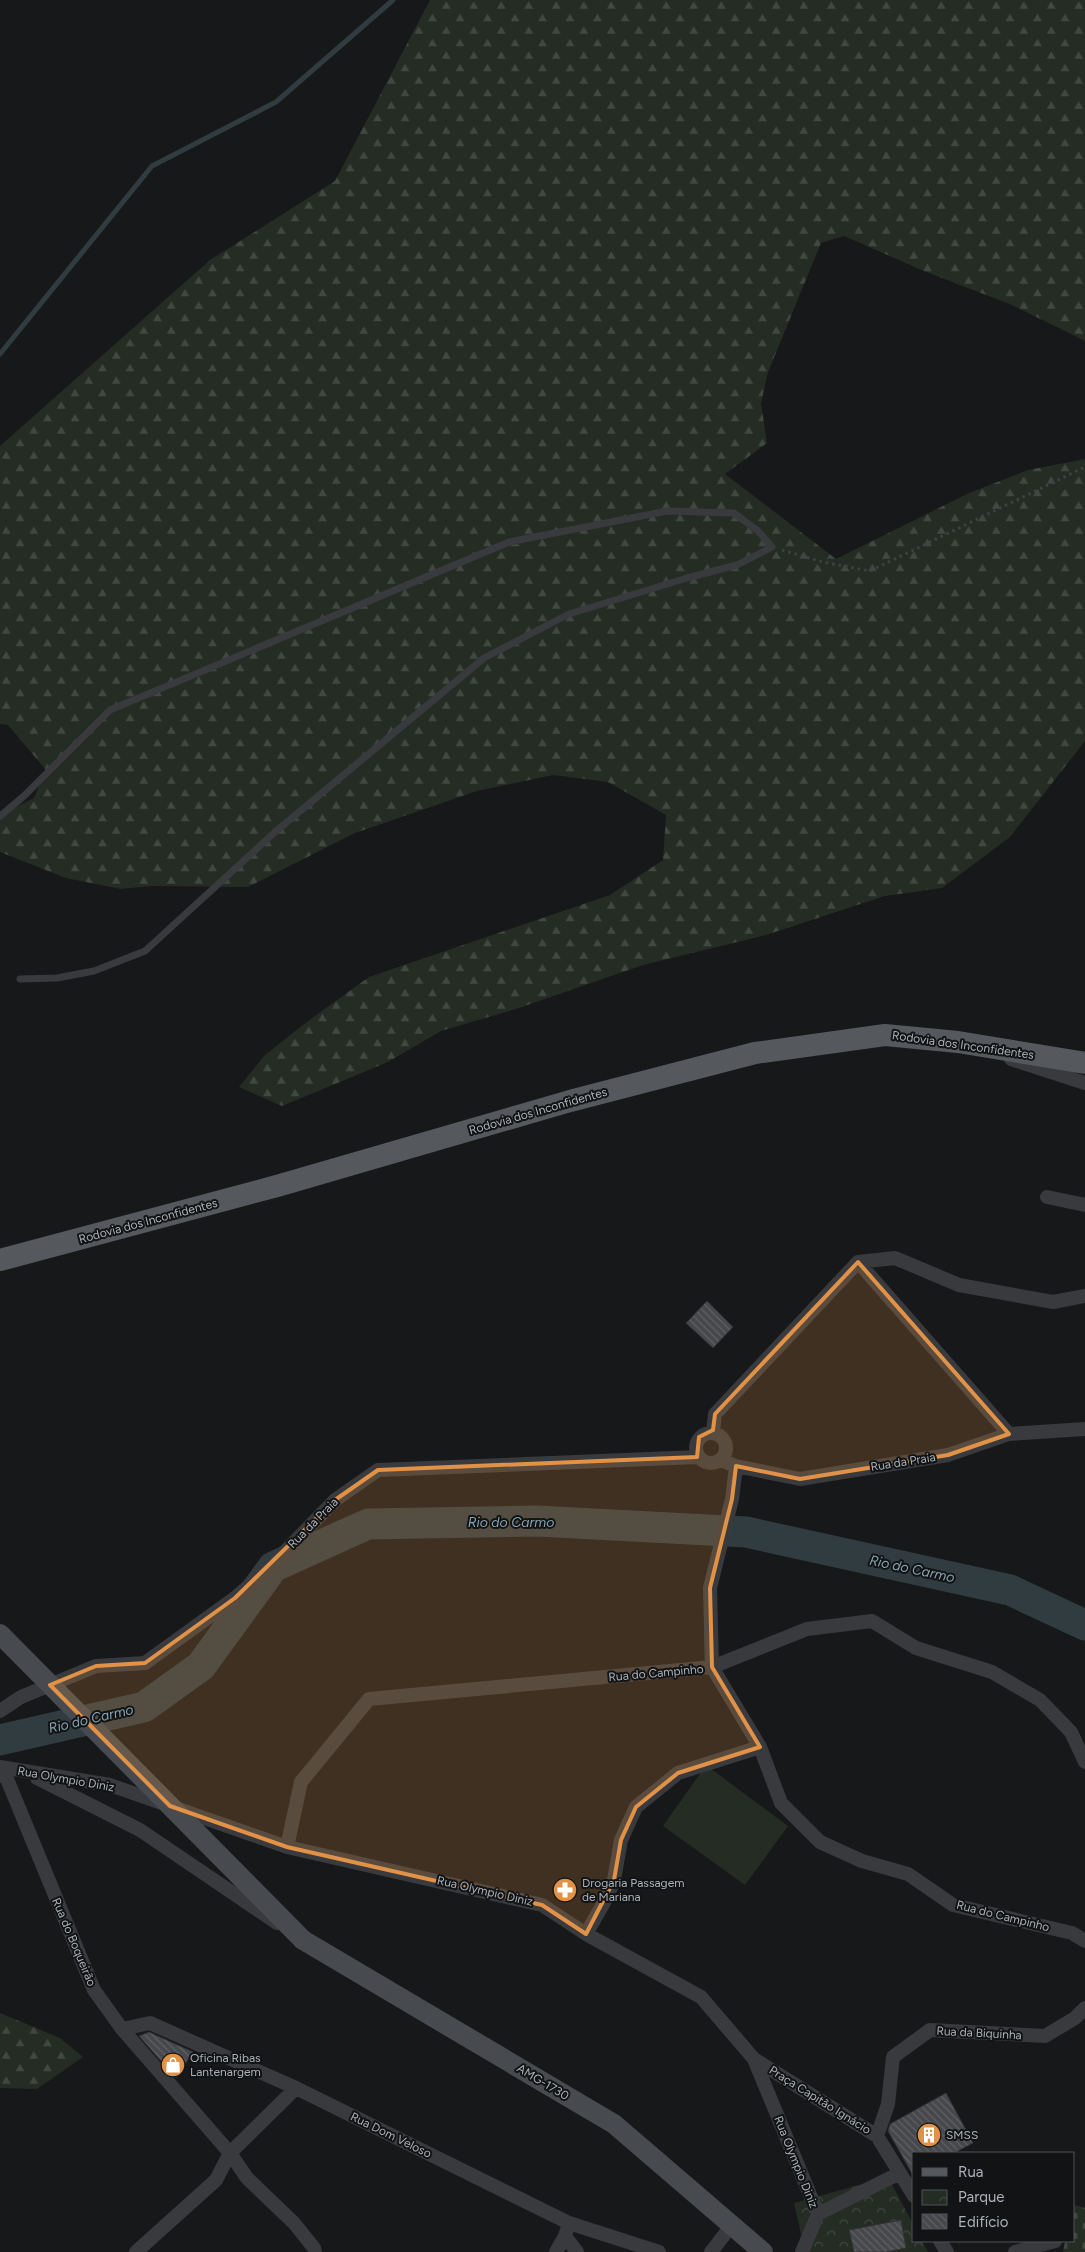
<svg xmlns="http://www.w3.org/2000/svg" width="1085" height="2252" font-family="Figtree,sans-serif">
<defs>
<pattern id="forest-firs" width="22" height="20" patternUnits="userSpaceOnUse" patternTransform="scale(1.25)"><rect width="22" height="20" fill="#242c24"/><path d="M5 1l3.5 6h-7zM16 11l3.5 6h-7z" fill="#414842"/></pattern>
<pattern id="cemetery-stones" width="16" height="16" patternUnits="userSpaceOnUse" patternTransform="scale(1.25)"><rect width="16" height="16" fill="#242c24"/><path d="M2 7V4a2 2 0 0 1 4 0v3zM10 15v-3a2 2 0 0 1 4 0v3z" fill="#414842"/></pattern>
<pattern id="park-crowns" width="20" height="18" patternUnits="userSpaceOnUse" patternTransform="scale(1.25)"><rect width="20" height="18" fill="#242c24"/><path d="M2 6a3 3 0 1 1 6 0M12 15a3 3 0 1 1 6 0" fill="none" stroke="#414842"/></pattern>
<pattern id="building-back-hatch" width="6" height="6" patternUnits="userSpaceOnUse" patternTransform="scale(1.25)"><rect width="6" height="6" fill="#46484c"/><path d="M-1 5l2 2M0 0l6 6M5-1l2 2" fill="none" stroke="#5e6064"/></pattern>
</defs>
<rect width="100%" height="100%" fill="#171819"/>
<path fill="#242c24" d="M706,1765L788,1826L745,1885L663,1826Z"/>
<path fill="url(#forest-firs)" d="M430,0H1085V341L1012,305L924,271L844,236L821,243L768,372L761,403L767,443L725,474L836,559L969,493L1028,470L1085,459V741L1010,837L942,888L885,896L766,935L643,965L519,1008L441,1031L388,1062L282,1106L239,1087L265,1055L308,1021L369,977L610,895L663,860L666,815L608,782L553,775L477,791L355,833L248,887L151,886L121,889L66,878L0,852V815L34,798L46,770L8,725L0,724V446L210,260L335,181Z
M0,2013L60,2038L83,2057L37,2089L0,2088Z"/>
<path fill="url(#cemetery-stones)" d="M1074,2205L1085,2208V2252H1063L1065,2241H1074Z"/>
<path fill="url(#park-crowns)" d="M888,2177L914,2226V2241H922L928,2252H805L794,2203Z"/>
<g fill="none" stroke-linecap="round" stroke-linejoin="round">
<path stroke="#313c41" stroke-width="5" d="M0,354L152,166L276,102L393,0"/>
<path stroke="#313c41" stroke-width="31" d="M0,1740L144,1707L201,1666L273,1567L368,1524L537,1521L746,1532L1010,1590L1085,1625"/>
</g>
<path fill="url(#building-back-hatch)" stroke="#323235" d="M707,1301L733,1327L713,1348L686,1323Z
M149,2032L193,2052L176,2078L139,2036Z
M946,2093L973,2143L954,2153H914V2177L888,2131L890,2124Z
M901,2220L906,2248L886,2252H854L849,2230Z"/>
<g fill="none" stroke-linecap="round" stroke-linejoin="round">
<path stroke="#3f4145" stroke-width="3" stroke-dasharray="2.5 4" stroke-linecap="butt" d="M782,550L823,562L870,571L1085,467"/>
<path stroke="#393a3e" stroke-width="7" d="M0,816L24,796L110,710L509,542L667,511L734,513L758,531L772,547L737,565L687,578L569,614L484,658L275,832L145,951L94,971L57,978L20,979"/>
<path stroke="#393a3e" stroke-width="14" d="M1011,1059L1085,1083
M1047,1197L1085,1205
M858,1262L895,1258L959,1285L1053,1302L1085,1296
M858,1262L1009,1434
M713,1432L715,1414L858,1262
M696 1448a15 15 0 1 1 30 0a15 15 0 1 1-30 0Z
M720,1460L736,1466L800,1479L948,1455L1009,1434L1085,1429
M736,1466L732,1499L710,1588L712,1667L807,1629L872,1621L916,1648L992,1672L1040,1700L1071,1732L1085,1762
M0,1711L21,1697L96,1666L145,1663L235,1598L272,1565L335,1500L378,1470L698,1457
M0,1767L110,1785L287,1847L542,1905L586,1934L701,1997L754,2059L818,2214L802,2252
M0,1773L7,1779L94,1990L122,2029L230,2153L247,2178L294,2223L314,2248L315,2252
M37,1778L140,1830L277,1923
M287,1847L301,1782L369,1699L712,1667L760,1747L781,1803L820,1842L862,1861L908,1874L953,1905L1072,1933L1085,1941
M586,1934L606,1899L614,1880L621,1840L636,1807L678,1773L760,1747
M122,2029L150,2023L296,2088L569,2223L659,2252
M754,2059L877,2136L914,2196
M877,2136L888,2104L893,2057L930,2030L1045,2036L1075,2018L1085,2008
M818,2214L900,2173
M565,2236L577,2252
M940,2241L947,2252
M136,2252L216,2180L230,2153L296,2088
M556,2252L565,2236L569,2223
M711,2252L732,2225
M1015,2252L1055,2241"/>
<path stroke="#474a4e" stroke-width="20" d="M303,1940L614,2124L763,2252"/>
<path stroke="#55585d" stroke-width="22" d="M0,1260L277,1186L570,1101L755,1053L885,1035L958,1042L1085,1063"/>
<path stroke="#474a4e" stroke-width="20" d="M0,1634L303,1940"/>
</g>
<path fill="#e29246" fill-opacity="0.2" stroke="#e29246" stroke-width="4" stroke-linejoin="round" d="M858,1262L1009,1434L948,1455L800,1479L736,1466L732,1499L710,1588L712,1667L760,1747L678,1773L636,1807L621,1840L614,1880L586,1934L542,1905L287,1847L170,1806L50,1685L96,1666L145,1663L235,1598L335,1500L378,1470L697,1457L699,1437L713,1430L715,1414Z"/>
<defs>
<g id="pharmacy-disc" transform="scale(1.25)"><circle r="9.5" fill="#e29246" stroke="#121314"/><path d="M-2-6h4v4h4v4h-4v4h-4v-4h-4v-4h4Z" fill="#fff"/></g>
<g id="shop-disc" transform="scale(1.25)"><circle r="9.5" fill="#e29246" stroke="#121314"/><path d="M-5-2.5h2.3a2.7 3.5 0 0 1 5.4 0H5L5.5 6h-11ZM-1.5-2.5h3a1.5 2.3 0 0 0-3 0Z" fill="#fff"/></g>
<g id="building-disc" transform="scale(1.25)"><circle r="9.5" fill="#e29246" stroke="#121314"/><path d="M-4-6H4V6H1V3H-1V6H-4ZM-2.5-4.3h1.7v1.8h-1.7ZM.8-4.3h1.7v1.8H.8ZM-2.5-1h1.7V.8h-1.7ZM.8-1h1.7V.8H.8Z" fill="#fff"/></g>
</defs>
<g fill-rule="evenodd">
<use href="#pharmacy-disc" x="565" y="1890"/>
<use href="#shop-disc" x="173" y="2065"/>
<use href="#building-disc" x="929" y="2135"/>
</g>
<g text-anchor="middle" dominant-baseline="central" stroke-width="4" stroke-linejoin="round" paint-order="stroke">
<g font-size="12" fill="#abb1b8" stroke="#121314">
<text transform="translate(963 1045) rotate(8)">Rodovia dos Inconfidentes</text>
<text transform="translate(538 1111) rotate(-16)">Rodovia dos Inconfidentes</text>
<text transform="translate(148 1221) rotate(-15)">Rodovia dos Inconfidentes</text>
<text transform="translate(903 1462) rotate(-9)">Rua da Praia</text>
<text transform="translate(313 1523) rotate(-45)">Rua da Praia</text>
<text transform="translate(656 1673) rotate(-5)">Rua do Campinho</text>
<text transform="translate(66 1779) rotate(10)">Rua Olympio Diniz</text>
<text transform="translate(485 1891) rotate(13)">Rua Olympio Diniz</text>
<text transform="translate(1003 1916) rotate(14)">Rua do Campinho</text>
<text transform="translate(74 1942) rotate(67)">Rua do Boqueirão</text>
<text transform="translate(979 2033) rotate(3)">Rua da Biquinha</text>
<text transform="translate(543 2082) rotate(31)">AMG-1730</text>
<text transform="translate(820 2100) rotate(32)">Praça Capitão Ignácio</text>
<text transform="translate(391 2135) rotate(26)">Rua Dom Veloso</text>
<text transform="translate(796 2162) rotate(68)">Rua Olympio Diniz</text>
</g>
<g font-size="12" fill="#abb1b8" stroke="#121314" text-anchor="start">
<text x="582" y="1883">Drogaria Passagem<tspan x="582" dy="14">de Mariana</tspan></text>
<text x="190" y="2058">Oficina Ribas<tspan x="190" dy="14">Lantenargem</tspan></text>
<text x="946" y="2135">SMSS</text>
</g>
<g font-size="14" font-style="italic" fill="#85a3b0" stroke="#121314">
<text x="511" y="1522">Rio do Carmo</text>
<text transform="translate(912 1569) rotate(12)">Rio do Carmo</text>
<text transform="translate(91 1719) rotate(-13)">Rio do Carmo</text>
</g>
</g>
<rect x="912" y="2152" width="162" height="90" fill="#121314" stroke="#4f5256"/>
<rect x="922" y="2168" width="25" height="8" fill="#55585d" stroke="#4f5256"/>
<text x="958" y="2177" font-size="15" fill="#abb1b8">Rua</text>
<rect x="922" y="2190" width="25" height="15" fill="url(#park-crowns)" stroke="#4f5256"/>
<text x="958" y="2202" font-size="15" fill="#abb1b8">Parque</text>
<rect x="922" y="2214" width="25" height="15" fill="url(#building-back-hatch)" stroke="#4f5256"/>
<text x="958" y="2227" font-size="15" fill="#abb1b8">Edifício</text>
</svg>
